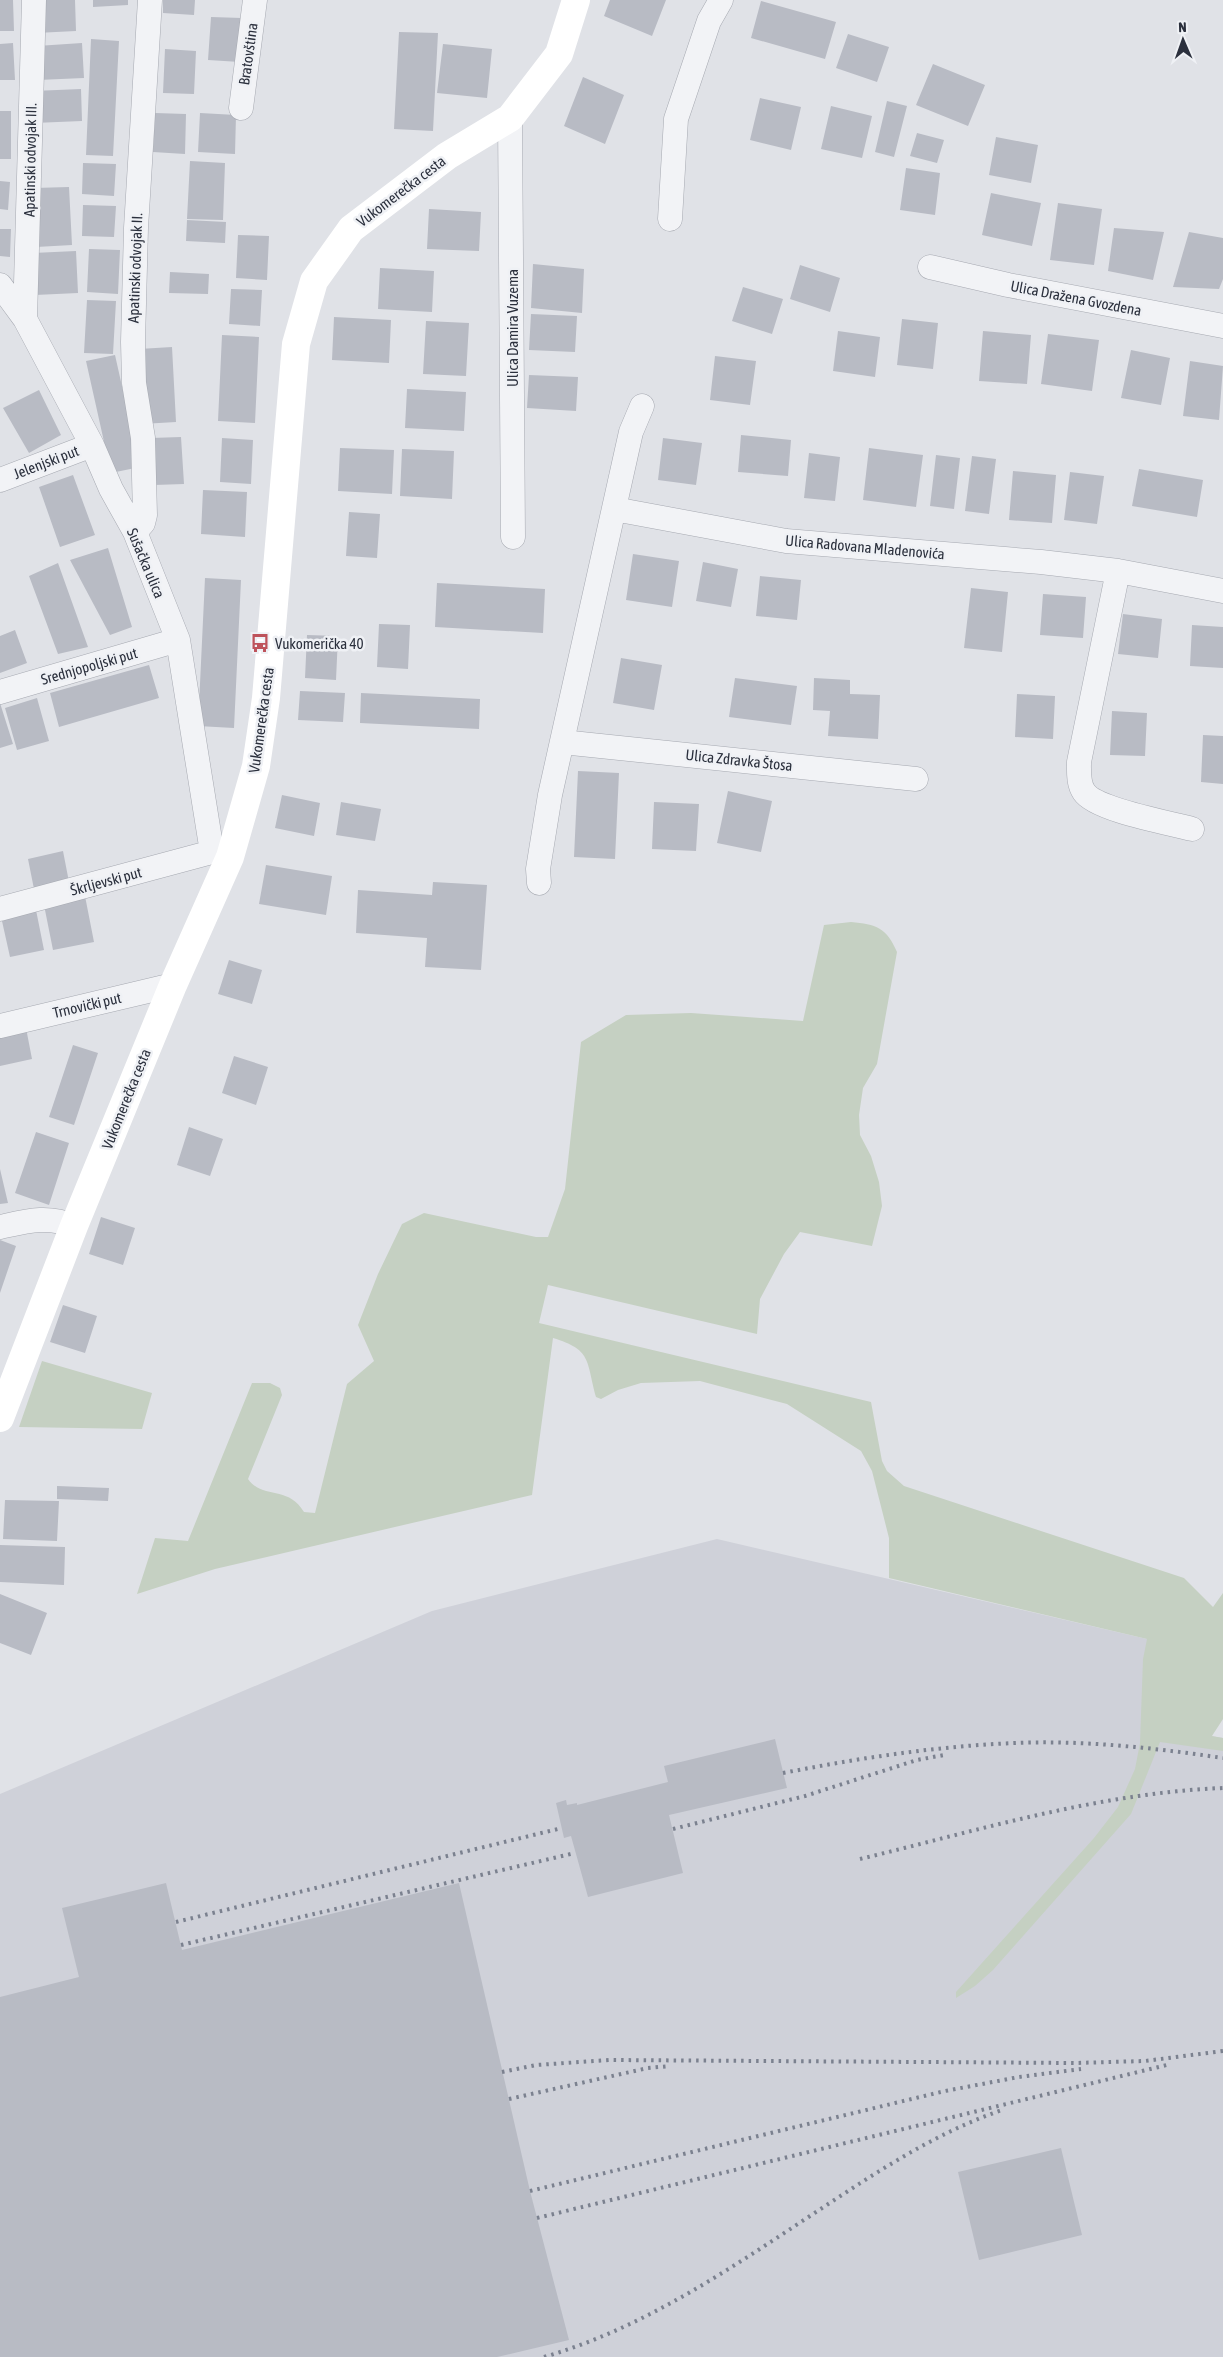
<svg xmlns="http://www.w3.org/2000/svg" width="1223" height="2357" font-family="'Asap Condensed',sans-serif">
<rect width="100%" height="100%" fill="#e0e2e7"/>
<path fill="#cfd1d9" d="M717,1539L1147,1639L1152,1727L1223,1738V2357H0V1794L432,1611Z"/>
<path fill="#c5d0c2" d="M851,922C876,924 887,928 897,952L877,1064L863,1088L859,1115L860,1135L871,1156L879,1182L882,1206L872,1246L800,1232L784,1254L760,1299L757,1334L548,1285L539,1323L871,1402L882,1461L887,1471L904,1486L1184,1578L1213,1607L1223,1593V1719L1212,1736L1223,1738V1751L1160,1742L1131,1814L993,1970L975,1986L956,1998V1992L1094,1838L1118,1807L1135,1769L1140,1743L1143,1659L1147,1639L889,1578V1538L872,1471L861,1451L787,1404L700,1381L641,1383L618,1390L601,1399L596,1397C586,1360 592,1350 553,1338L532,1495L215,1569L137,1594L155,1538L188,1541L252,1383H270L280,1388L282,1395L248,1479C263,1500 288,1485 304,1512L315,1513L347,1384L374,1361L358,1325L378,1274L402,1224L424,1213L536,1237H548L565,1189L581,1042L626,1015L691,1013L803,1021L824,925Z
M42,1361L152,1393L142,1429L19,1427Z"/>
<path fill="#b8bbc4" d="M0,0H13L14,31H0Z
M35,0H75L76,31L36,33Z
M93,0H128V5L93,7Z
M163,0H195L194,15L163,13Z
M610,0H666L652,36L604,16Z
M761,1L836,22L825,59L751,38Z
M211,17L242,18L240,62L208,60Z
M399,32L438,33L433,131L394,129Z
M848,34L889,47L877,82L836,68Z
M91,39L119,41L113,156L86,155Z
M13,43L15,80H0V44Z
M82,43L84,78L38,80L37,46Z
M443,44L492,49L487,98L437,93Z
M165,49L196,51L194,94L163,93Z
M933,64L985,85L968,126L916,105Z
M583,77L624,95L605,144L564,126Z
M81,89L82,121L34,123L33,91Z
M760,98L801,107L791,150L750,140Z
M887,101L907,106L894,157L875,152Z
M831,106L872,116L862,158L821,149Z
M0,111H11V159H0Z
M155,113L186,114L185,154L153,152Z
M200,113L236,115L235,154L198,152Z
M917,133L944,140L937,163L910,156Z
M996,137L1038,145L1031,183L989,175Z
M190,161L225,163L223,220L187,219Z
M83,163L116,164L114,196L82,194Z
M906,168L940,173L935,215L900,210Z
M0,181L10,182L8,210L0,209Z
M69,187L72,245L36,247L34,188Z
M991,193L1041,203L1032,246L982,235Z
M1058,203L1102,209L1094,265L1050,260Z
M83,205L116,206L114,237L82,236Z
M429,209L481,212L479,251L427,249Z
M187,220L226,222L225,243L186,241Z
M1114,228L1164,232L1153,280L1108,271Z
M0,229H11L10,257L0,256Z
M1189,232L1223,238V279L1219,289L1173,287Z
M238,235L269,236L267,280L236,278Z
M89,249L120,250L118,294L87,292Z
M76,251L78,293L35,295L33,253Z
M533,264L584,269L582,313L531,308Z
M800,265L840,278L830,312L790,299Z
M380,268L434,271L432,312L378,309Z
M170,272L209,274L208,294L169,293Z
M743,287L783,299L772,334L732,321Z
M231,289L262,290L260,326L229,324Z
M87,300L116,301L113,354L84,353Z
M531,314L577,316L575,352L529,350Z
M334,317L391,320L389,363L332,360Z
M902,319L938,323L933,369L897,365Z
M426,321L469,323L466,376L423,374Z
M838,331L880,337L875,377L833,371Z
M983,331L1031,335L1027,384L979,381Z
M1048,334L1099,340L1092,391L1041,384Z
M222,335L259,337L255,423L218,421Z
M172,347L176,422L142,424L139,349Z
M1131,350L1170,358L1161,405L1121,398Z
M115,355L140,467L111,473L86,361Z
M715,356L756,361L750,405L710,400Z
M1190,361L1223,366L1219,420L1183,416Z
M529,375L578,377L576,411L527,408Z
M407,389L466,392L464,431L405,428Z
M39,390L61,435L29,453L3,408Z
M741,435L791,440L788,476L738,472Z
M181,437L184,484L154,485L151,438Z
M222,438L253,440L251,484L220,482Z
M663,438L702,443L696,485L658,480Z
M340,448L394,450L392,494L338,491Z
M869,448L923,455L916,507L863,500Z
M402,449L454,451L452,499L400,496Z
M809,453L840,457L835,501L804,498Z
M936,455L960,458L954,509L930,506Z
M972,456L996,459L989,514L965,511Z
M1139,469L1203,480L1197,517L1132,506Z
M1013,471L1056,475L1052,523L1009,520Z
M1070,472L1104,476L1097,524L1064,520Z
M73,475L95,535L60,547L39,487Z
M203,490L247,492L245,537L201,534Z
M349,512L380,514L377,558L346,556Z
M108,548L132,627L110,635L70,560Z
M633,554L679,561L672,607L626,600Z
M703,562L738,569L731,607L696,601Z
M58,563L88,647L58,654L29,576Z
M760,576L801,580L797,620L756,616Z
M205,578L241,580L234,728L198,726Z
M437,583L545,589L543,633L435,627Z
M971,588L1008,592L1002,652L964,648Z
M1043,594L1086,597L1083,638L1040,635Z
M1123,614L1162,619L1158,658L1118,654Z
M379,624L410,625L408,669L377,667Z
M1192,625L1223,627V668L1190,666Z
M15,630L27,663L0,673V636Z
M307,635L338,636L336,680L305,678Z
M621,658L662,665L654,710L613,703Z
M149,665L159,698L59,727L50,693Z
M735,678L797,686L791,725L729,717Z
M814,678L850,680V694L880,695L878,739L828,736L830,711L813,710Z
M300,691L345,693L343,722L298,720Z
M361,693L480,699L479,729L360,723Z
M1017,694L1055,696L1053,739L1015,737Z
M37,698L49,741L17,750L5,708Z
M0,703L13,744L0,748Z
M1112,711L1147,713L1145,756L1110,755Z
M1203,735L1223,736V784L1201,782Z
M578,771L619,773L615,859L574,857Z
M728,791L772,801L761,852L717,843Z
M282,795L320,803L314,836L275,828Z
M341,802L381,809L375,841L336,835Z
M654,802L699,804L696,851L652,849Z
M63,851L69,882L34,889L28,859Z
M266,865L332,876L326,915L259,904Z
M433,882L487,885L481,970L425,967L427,938L356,933L358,890L432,895Z
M85,896L94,942L53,950L44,905Z
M35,905L44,950L10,957L0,912Z
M229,960L262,970L252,1004L218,994Z
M26,1028L32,1059L0,1066V1034Z
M73,1045L98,1053L74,1125L49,1117Z
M234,1056L268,1067L256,1105L222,1093Z
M189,1127L223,1139L210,1176L177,1165Z
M36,1132L69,1143L49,1205L15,1193Z
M0,1169L8,1203L0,1204Z
M101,1217L135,1228L123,1265L89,1254Z
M0,1240L16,1246L0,1293Z
M63,1305L97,1316L85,1353L50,1342Z
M57,1486L109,1488L108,1501L57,1499Z
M5,1500L59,1501L57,1541L3,1539Z
M0,1545L65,1547L64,1585L0,1582Z
M0,1594L47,1613L31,1655L0,1643Z
M775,1739L787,1788L669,1815L683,1873L588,1897L571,1836L564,1838L556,1803L566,1800L567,1805L577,1803V1805L668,1782L664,1766Z
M166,1883L182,1950L459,1883L530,2191L569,2340L497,2357H0V1997L79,1977L62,1908Z
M1061,2148L1082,2235L979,2260L958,2172Z"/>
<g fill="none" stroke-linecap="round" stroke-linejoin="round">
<g stroke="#a6a9b1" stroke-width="25">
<path id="street" d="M241,108L255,0
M510,118L513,537
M670,219L676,119L709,21L721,0
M930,267L1008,285L1223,326
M0,285L25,319L92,445L111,489L135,532L178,640L212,852L230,857
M25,319L34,0
M0,480L92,445
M614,509L786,541L1041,562L1118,571L1223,591
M135,532L143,523L145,515L143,438L134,383L133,342L136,228L150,0
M1118,571L1079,762C1079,772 1078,783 1084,792C1096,810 1170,823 1192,829
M0,692L178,640
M562,742L916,779
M539,883L538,869L550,795L631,432L642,406
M0,909L212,852
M0,1026L173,985
M0,1227C27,1221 47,1215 74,1226"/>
</g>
<use href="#street" stroke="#f2f3f6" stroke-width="24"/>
<path stroke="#fff" stroke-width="28" d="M0,1418L74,1226L173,985L230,857L256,766L266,698L296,344L314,281L351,229L447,156L510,118L559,54L576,0"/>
<path stroke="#7b818f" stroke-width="4" stroke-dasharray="2.5 5" stroke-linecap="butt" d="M783,1773C860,1758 937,1746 1016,1743C1084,1740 1155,1748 1223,1758
M673,1829L805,1796L917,1760L944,1755
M860,1859C980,1830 1099,1793 1223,1788
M176,1922L562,1828
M181,1945L575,1853
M502,2072L536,2065L610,2060L1075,2063L1145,2061L1223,2051
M509,2099L648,2068L670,2066
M530,2191L945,2091L1019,2077L1081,2069
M537,2218L1171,2064
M544,2357C643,2328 725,2272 810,2216C871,2176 932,2134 1002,2110"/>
</g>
<defs>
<g id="bus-bare" transform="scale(1.5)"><path d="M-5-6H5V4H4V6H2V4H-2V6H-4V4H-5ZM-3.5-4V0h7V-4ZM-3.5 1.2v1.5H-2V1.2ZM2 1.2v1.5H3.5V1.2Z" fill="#be535b" stroke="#eff1f5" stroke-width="2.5" paint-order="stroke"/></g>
</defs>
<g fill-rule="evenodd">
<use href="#bus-bare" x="260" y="643"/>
</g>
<g text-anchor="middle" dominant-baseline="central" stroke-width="5" stroke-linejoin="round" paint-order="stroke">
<g font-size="15" fill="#2b303d" stroke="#eff1f5">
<text transform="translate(248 54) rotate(-82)">Bratovština</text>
<text transform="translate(30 160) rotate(-89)">Apatinski odvojak III.</text>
<text transform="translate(401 191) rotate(-37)">Vukomerečka cesta</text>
<text transform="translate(135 268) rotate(-88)">Apatinski odvojak II.</text>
<text transform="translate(1076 298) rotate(11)">Ulica Dražena Gvozdena</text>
<text transform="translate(512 328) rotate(-90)">Ulica Damira Vuzema</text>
<text transform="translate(46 462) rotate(-21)">Jelenjski put</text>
<text transform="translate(865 547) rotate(5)">Ulica Radovana Mladenovića</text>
<text transform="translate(146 563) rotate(67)">Sušačka ulica</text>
<text transform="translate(89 666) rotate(-16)">Srednjopoljski put</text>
<text transform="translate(261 720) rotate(-82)">Vukomerečka cesta</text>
<text transform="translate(739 760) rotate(6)">Ulica Zdravka Štosa</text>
<text transform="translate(106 881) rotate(-15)">Škrljevski put</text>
<text transform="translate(87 1005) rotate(-13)">Trnovički put</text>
<text transform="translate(126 1099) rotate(-68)">Vukomerečka cesta</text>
</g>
<g font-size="15" fill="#2b303d" stroke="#eff1f5" text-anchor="start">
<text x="275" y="643">Vukomerička 40</text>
</g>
</g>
<g transform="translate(1183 40) rotate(358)" stroke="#eff1f5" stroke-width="4" paint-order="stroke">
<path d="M0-4L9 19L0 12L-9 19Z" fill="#2b303d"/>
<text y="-8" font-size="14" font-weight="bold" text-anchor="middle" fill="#2b303d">N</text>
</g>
</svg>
